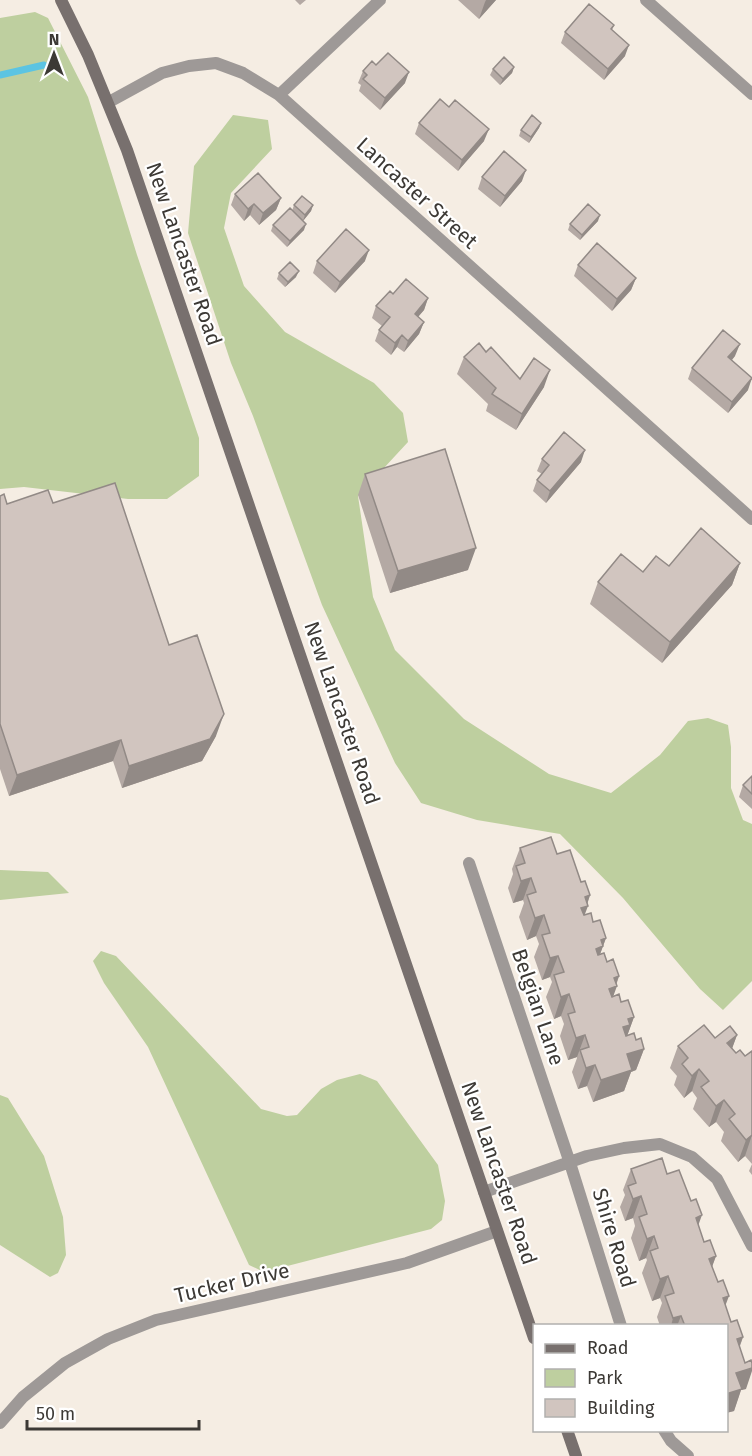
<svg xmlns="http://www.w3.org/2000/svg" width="752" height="1456" font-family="'Fira Sans',sans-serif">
<rect width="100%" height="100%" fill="#f5ede3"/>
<path fill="#becf9f" d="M35,12L48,18L88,97L137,255L199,438V476L167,499H128L24,487L0,489V18Z
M233,115L268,120L272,149L231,193L224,228L244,286L285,332L374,383L403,413L408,442L358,496L373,597L395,650L464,719L549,774L611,793L660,755L688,721L708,718L728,725L731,747V788L743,820L752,824V981L723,1010L700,989L623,898L560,834L477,820L421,803L395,763L322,605L253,416L231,363L188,233L194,166Z
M0,870L48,872L69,893L0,900Z
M101,951L116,956L261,1109L287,1116L297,1115L321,1089L337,1080L360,1074L377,1081L438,1165L445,1201L442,1220L431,1229L264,1272L249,1265L148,1047L104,983L93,961Z
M0,1095L8,1098L44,1156L63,1217L66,1255L58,1273L50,1277L0,1245Z"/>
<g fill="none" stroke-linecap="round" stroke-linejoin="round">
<path stroke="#5cc4e2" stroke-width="7" d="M0,75L44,65"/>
<path stroke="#9e9997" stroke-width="12" d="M646,0L752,94
M279,95L380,0
M109,102L162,73L189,66L216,63L243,73L279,95L752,519
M469,863L570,1163L621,1326
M484,1192L587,1156L624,1148L660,1144L692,1157L717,1179L752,1246
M0,1423L23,1397L65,1363L108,1339L156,1320L407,1263L497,1231
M664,1430L671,1441L688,1456"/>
<path stroke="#78706e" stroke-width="12" d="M61,0L88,55L127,150L534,1338
M567,1430L576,1456"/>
</g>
<path fill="#b4a9a4" d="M295,0H306L300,5Z
M458,0H496L479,19Z
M614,25L612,30L625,56L604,80L561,43L565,32Z
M376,65L405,83L380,110L359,91L361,85L358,83L363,71Z
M514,67L512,73L500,85L490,75L493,69Z
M449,107L484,141L458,171L415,134L419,123Z
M541,123L539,128L529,143L519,136L521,130Z
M482,177L522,181L500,207L478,189Z
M235,194L281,198L276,210L259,225L250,215L244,221L231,205Z
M294,205H313L311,211L303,221L304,230L287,247L271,231L273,225L292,211Z
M598,221L580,240L568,230L570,224Z
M317,261H365L335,293L313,273Z
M578,265L636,278L631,290L612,311L574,276Z
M279,273L296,277L285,287L277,279Z
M393,294L428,298L424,310L418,317L424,322L419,334L404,352L397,347L391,355L375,341L379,330L382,326L372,318L376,306Z
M486,352L520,379L544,387L516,430L486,411L488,404L457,374L464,357Z
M735,356L732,360L748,390L728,413L688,379L692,368Z
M542,459L581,462L546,503L533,491L537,480L542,474L537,471Z
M365,474L468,570L390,593L358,495Z
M0,496L7,504L53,503L169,645L216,736L202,761L122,788L113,761L9,796L0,769Z
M740,563L732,585L662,663L590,604L598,582L669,566Z
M752,776V809L739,797L743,785Z
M520,848L557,854L581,882L590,895L584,915L593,922L606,938L600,954L619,976L613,996L621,1002L634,1017L627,1036L636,1040L644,1049L636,1070L631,1072L624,1091L593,1102L587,1086L578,1089L572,1072L577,1058V1057L568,1060L560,1036L564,1024L561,1016L554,1019L546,997L552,982L550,977L542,980L534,957L539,944L536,936L527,940L519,917L524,903L523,900L513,903L508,888L513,874L512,869Z
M737,1035L732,1048L736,1053L745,1056L752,1051V1175L749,1171L752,1164L745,1156L738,1162L721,1141L724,1132L716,1122L709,1127L693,1109L697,1098L692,1091L684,1098L674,1085L677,1076L670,1068L678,1046L715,1038Z
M631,1169L667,1174L698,1225L704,1242L716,1256L712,1266L725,1305L731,1322L743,1337L740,1346L746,1389L741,1390L734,1411L726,1413V1326H660L657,1317L662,1303L660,1298L652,1301L642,1273L647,1260L646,1258L639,1261L631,1238L635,1226L633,1218L625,1221L620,1207L625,1195L623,1190Z"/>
<path fill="#928a86" d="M486,0H496L479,19L485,2Z
M629,45L625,56L604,80L608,69Z
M514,67L512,73L500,85L503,79Z
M409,72L405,83L380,110L385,98Z
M541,123L539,128L529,143L531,137Z
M489,129L484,141L458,171L462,160Z
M526,170L522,181L500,207L505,196Z
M281,198L276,210L259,225L263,213Z
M254,204L250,215L244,221L248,209Z
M313,205L311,211L303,221L305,215Z
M600,215L598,221L580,240L582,235Z
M306,224L304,230L287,247L290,241Z
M369,250L365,261L335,293L340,282Z
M299,271L296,277L285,287L288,282Z
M636,278L631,290L612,311L617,299Z
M428,298L424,310L410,326L415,314Z
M424,322L419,334L404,352L408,341Z
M402,335L397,347L391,355L395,343Z
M740,344L735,356L724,369L728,357Z
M550,370L544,387L516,430L522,414Z
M752,378L748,390L728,413L732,402Z
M585,450L581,462L546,503L550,491Z
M476,548L468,570L390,593L398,571Z
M740,563L732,585L662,663L670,642Z
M224,714L216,736L202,761L122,788L129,766Z
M121,740L113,761L9,796L17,775Z
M531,878L523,900L513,903L521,881Z
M590,895L586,907L588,906L580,927L574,930L585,897Z
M544,915L536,936L527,940L535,918Z
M606,938L595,968L596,949L601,940Z
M558,956L550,977L542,980L550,958Z
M619,976L615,987L617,986L609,1008L601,1010L614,978Z
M569,994L561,1016L554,1019L561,997Z
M634,1017L626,1039L623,1027L628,1019Z
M585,1035L577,1057L568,1060L576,1038Z
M737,1035L729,1057L727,1043Z
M644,1049L636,1070L631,1072L624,1091L593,1102L601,1080L627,1054Z
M595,1065L587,1086L578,1089L586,1068Z
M699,1069L692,1091L684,1098L692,1076Z
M724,1100L716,1122L709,1127L716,1106Z
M752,1135L745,1156L738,1162L746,1140Z
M641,1196L633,1218L625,1221L633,1199Z
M702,1215L694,1237L696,1218Z
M654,1236L646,1258L639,1261L647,1239Z
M716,1256L708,1278L709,1259Z
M668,1276L660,1298L652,1301L660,1279Z
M729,1296L721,1317L723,1298Z
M681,1316L677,1326H671L673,1318Z
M743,1337L735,1358L737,1339Z
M752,1368V1371L746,1389L741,1390L734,1411L726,1413V1394L736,1373Z"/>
<path fill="#d1c5bf" stroke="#928a86" stroke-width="1.5" d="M589,4L614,25L611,29L629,45L608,69L565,32Z
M388,53L409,72L385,98L363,79L367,75L363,71L372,61L376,65Z
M504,57L514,67L503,79L493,69Z
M440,99L449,107L455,100L489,129L462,160L419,123Z
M532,115L541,123L531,137L521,130Z
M504,151L526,170L505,196L482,177Z
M258,173L281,198L263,213L254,204L248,209L235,194Z
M302,196L313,205L305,215L294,205Z
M588,204L600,215L582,235L570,224Z
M290,208L306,224L290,241L273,225Z
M346,229L369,250L340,282L317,261Z
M597,243L636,278L617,299L578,265Z
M290,262L299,271L288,282L279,273Z
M406,279L428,298L415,314L424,322L408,341L402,335L395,343L379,330L390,317L376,306L390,291L393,294Z
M723,330L740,344L728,357L752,378L732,402L692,368Z
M479,343L486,352L491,347L520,379L534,358L550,370L522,414L492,394L496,388L464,357Z
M564,432L585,450L550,491L537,480L549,465L542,459Z
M445,449L476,548L398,571L365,474Z
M115,483L169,645L197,635L224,714L210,739L129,766L121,740L17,775L0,724V496L4,494L7,504L48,490L53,503Z
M701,528L740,563L670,642L598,582L621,554L643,572L656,556L669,566Z
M752,776V794L743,785Z
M551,837L557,854L570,850L581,882L585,881L590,895L585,897L588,906L581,908L584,915L591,913L593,922L600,920L606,938L601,940L603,946L596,949L598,955L604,953L607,962L613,959L619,976L614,978L617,986L609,989L612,997L619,994L621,1002L628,1000L634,1017L628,1019L630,1025L623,1027L626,1036L634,1033L636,1040L641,1038L644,1049L627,1054L632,1070L601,1080L595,1065L586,1068L580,1050L589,1047L585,1035L576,1038L568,1014L575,1012L569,994L561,997L554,975L564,972L558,956L550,958L542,935L550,933L544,915L535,918L527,895L536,892L531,878L521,881L516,866L525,863L520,848Z
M704,1025L715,1038L730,1026L737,1035L727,1043L736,1053L740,1050L745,1056L752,1051V1135L746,1140L729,1119L735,1114L724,1100L716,1106L701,1087L709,1081L699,1069L692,1076L682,1064L688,1058L678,1046Z
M662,1158L667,1174L679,1170L691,1201L696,1199L702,1215L696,1218L704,1242L710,1240L716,1256L709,1259L718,1282L723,1280L729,1296L723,1298L731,1322L737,1320L743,1337L737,1339L745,1363L751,1360L752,1363V1368L736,1373L742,1389L726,1394V1326H685L681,1316L673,1318L665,1296L674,1293L668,1276L660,1279L650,1251L658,1248L654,1236L647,1239L639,1217L647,1214L641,1196L633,1199L628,1186L636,1183L631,1169Z"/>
<g text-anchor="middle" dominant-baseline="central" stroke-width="4.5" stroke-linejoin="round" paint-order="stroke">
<g font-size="21" fill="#3c3935" stroke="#fff">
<text transform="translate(417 193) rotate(42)">Lancaster Street</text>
<text transform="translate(184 254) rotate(71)">New Lancaster Road</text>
<text transform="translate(342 713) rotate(71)">New Lancaster Road</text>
<text transform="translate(538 1007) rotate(71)">Belgian Lane</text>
<text transform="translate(499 1173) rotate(71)">New Lancaster Road</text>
<text transform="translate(614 1238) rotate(73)">Shire Road</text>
<text transform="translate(232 1283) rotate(-13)">Tucker Drive</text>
</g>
</g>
<rect x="533" y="1324" width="195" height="108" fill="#ffffff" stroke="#b1b0ae" stroke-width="1.5"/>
<rect x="545" y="1344" width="30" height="9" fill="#78706e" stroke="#b1b0ae" stroke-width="1.5"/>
<text x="587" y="1354" font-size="18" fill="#3c3935">Road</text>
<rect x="545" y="1369" width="30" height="18" fill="#becf9f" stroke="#b1b0ae" stroke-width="1.5"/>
<text x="587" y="1384" font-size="18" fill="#3c3935">Park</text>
<rect x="545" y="1399" width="30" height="18" fill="#d1c5bf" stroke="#b1b0ae" stroke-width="1.5"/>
<text x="587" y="1414" font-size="18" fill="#3c3935">Building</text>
<g transform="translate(54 54)" stroke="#ffffff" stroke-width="4.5" paint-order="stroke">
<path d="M0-4.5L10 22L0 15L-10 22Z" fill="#3c3935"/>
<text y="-9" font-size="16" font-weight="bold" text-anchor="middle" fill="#3c3935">N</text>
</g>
<path d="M27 1420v9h172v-9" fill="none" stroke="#3c3935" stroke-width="3"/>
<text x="36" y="1420" font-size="18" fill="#3c3935" stroke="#ffffff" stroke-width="4.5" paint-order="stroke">50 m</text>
</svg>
